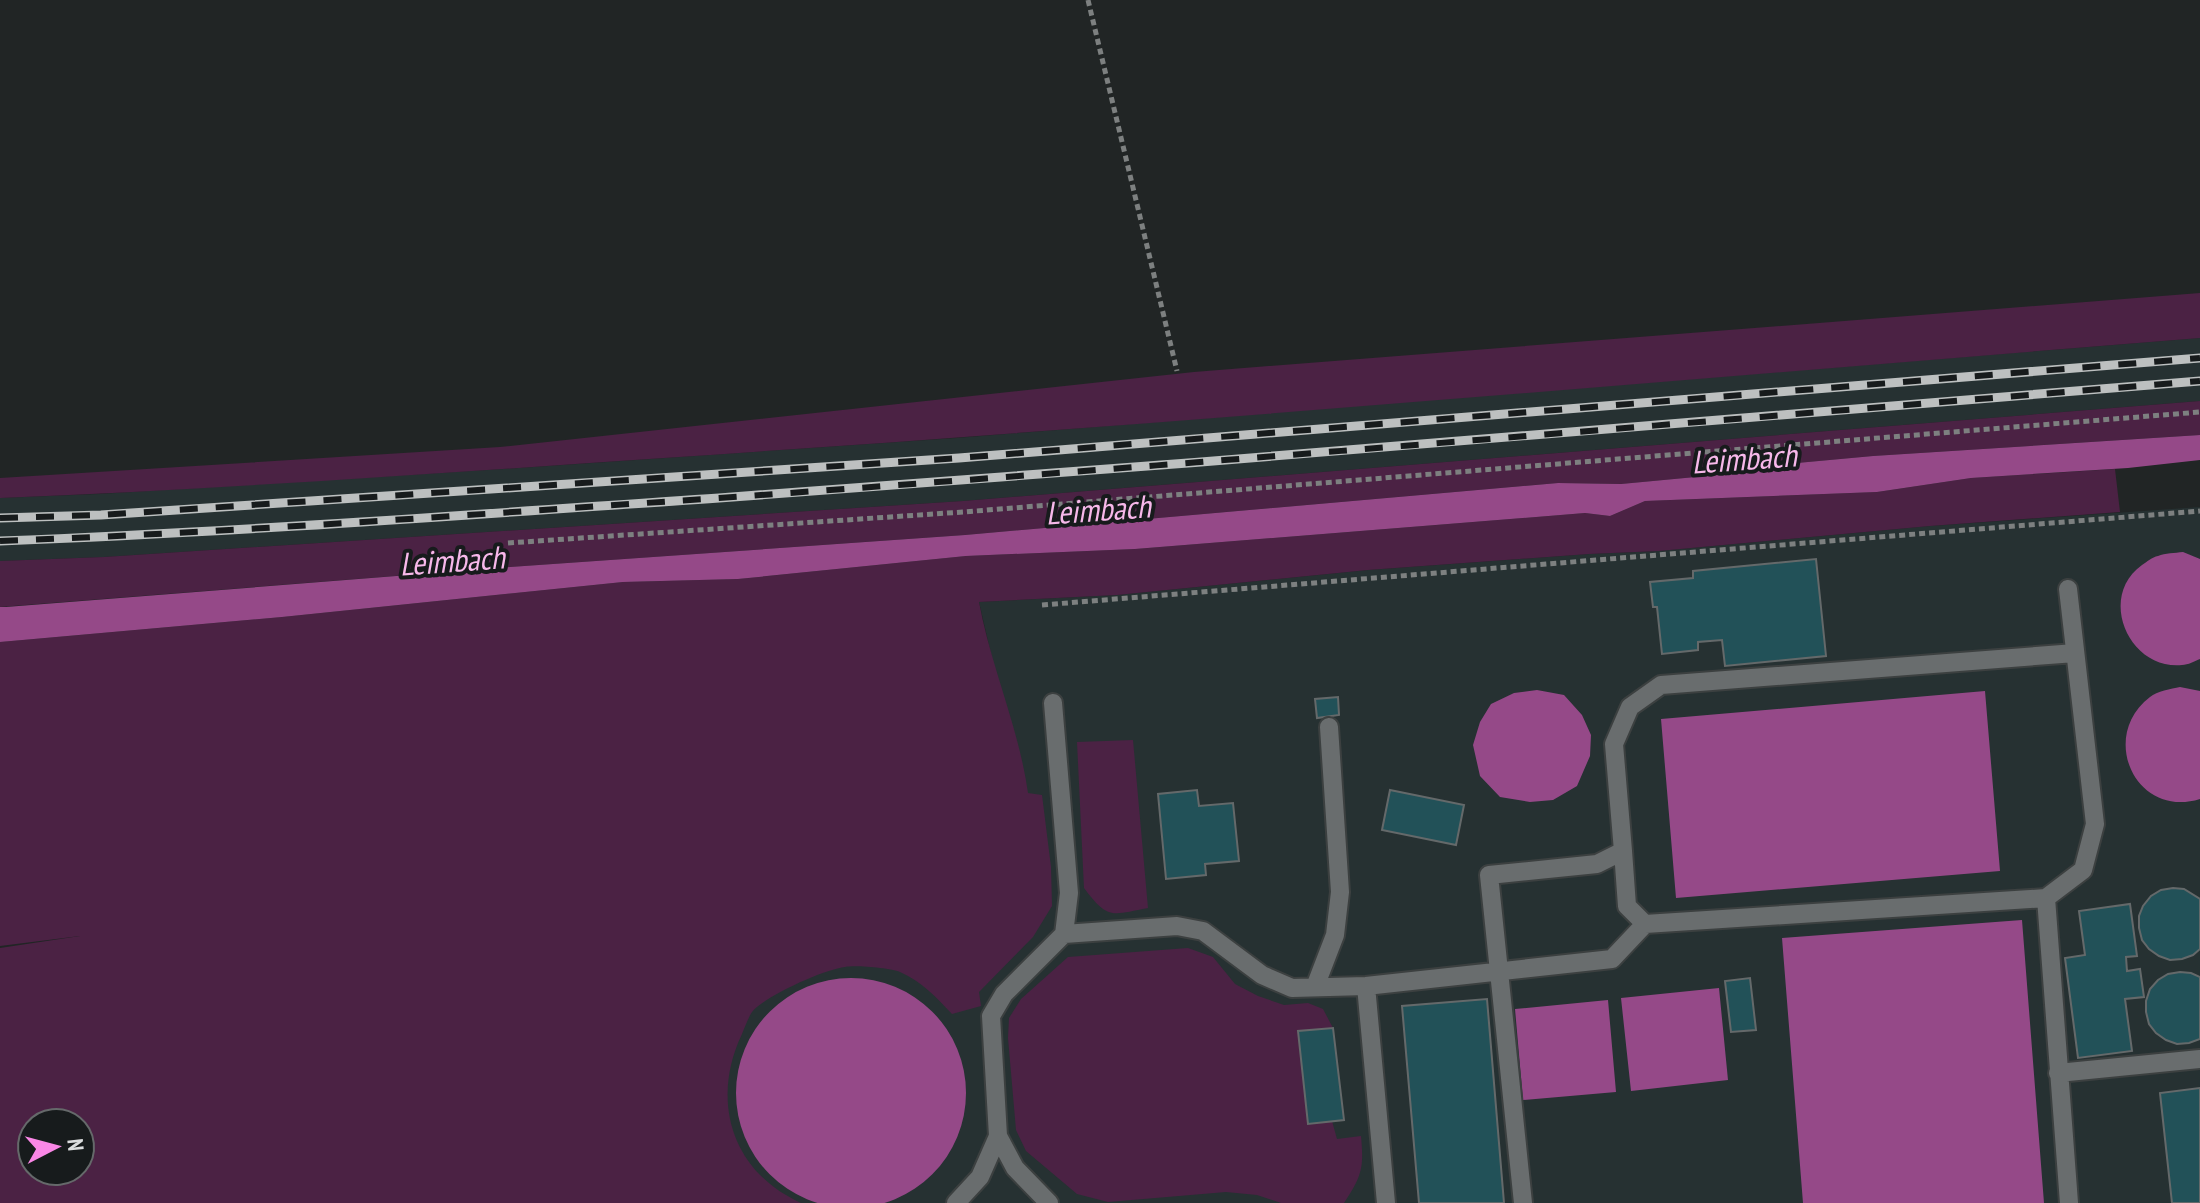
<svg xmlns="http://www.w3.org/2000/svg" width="2200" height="1203" font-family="'PT Sans Narrow',sans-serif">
<rect width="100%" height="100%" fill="#212525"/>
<path fill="#263132" d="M2200,338V401L963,501L104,557L0,561V498L100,494L503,469L957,438Z
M2200,507V1203H260L994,667L979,602L1117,595L1368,570L1589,554L1659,551L1930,526Z"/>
<path fill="#4b2244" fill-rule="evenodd" d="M2200,293V338C1688,379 1176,424 664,458C443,473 221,489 0,498V478L500,447L1194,372Z
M2200,401V435L1873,456L1742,468L1706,476L1621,484L1558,483L965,535L510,567L0,607V561L104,557L963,501Z
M2115,469L2120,512L1930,526L1659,551L1589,554L1368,570L1117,595L979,602C991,667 1019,728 1028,793L1042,795L1051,867L1052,906L1033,937L979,992L981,1006L952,1014C936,997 921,981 900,972C890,968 856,965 845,967C825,969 765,996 752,1012C748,1018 745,1027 742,1034C710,1101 732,1172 801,1203H0V948L80,936L0,946V642L282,617L623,582L738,579L966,556L1135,549L1585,513L1610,516L1645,501L1877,492L1971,478ZM32,1123H80V1171H32Z
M1133,740L1148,908C1111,915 1108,920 1084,888L1077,742Z
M1188,948L1213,957L1235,984L1258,996L1284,1005L1308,1003L1323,1009L1333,1028L1298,1032L1308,1123L1332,1121L1337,1139L1361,1136C1364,1168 1362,1176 1344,1203H1281L1257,1195L1226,1192L1108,1202L1077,1194L1026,1151L1016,1130L1008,1038L1009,1018L1021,999L1068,957Z"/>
<path fill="#954988" d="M2200,435V460L2128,468L1971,478L1877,492L1645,501L1610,516L1585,513L1135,549L966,556L738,579L623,582L282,617L0,642V607H6L510,567L965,535L1558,483L1621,484L1706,476L1742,468L1873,456Z
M2183,552L2200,559V659C2195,661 2188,665 2182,665C2129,670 2097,597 2142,565C2147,562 2152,557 2158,556C2165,553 2175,553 2183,552Z
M2180,687L2200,691V799C2136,819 2098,737 2150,697C2157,691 2171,689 2180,687Z
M1537,690L1564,695L1582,715L1591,735L1590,756L1577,786L1553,800L1530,802L1500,797L1480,776L1473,745L1480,722L1491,704L1514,693Z
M1985,691L2000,871L1676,898L1661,719Z
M2022,920L2044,1203H1803L1782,938Z
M736 1093a115 115 0 1 1 230 0a115 115 0 1 1-230 0Z
M1719,988L1728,1080L1631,1091L1621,998Z
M1608,1000L1616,1092L1523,1100L1515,1009Z"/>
<path fill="#225158" stroke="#64696a" stroke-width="2" d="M1816,559L1826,656L1725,666L1722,640L1698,642V650L1662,654L1657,607H1653L1650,582L1693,578V571Z
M1338,697L1339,715L1317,718L1315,699Z
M1197,790L1199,806L1233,803L1239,861L1205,864L1206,875L1166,879L1158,794Z
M1390,790L1464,805L1456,845L1382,830Z
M2173,888L2184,889L2200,899V949L2193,955L2182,959L2170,960L2159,956L2149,949L2142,940L2139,928V916L2143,906L2151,896L2161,890Z
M2130,904L2137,956L2126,957L2127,971L2140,969L2144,997L2125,999L2132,1051L2078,1058L2065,958L2085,955L2079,911Z
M2180,972L2191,973L2200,977V1039L2189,1043L2177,1044L2166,1040L2156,1033L2149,1024L2146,1012V1001L2150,989L2158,980L2168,974Z
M1750,978L1756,1030L1731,1032L1725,981Z
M1487,999L1504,1203H1419L1402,1006Z
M1333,1028L1344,1120L1308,1124L1298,1031Z
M2200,1088V1203H2172L2160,1093Z"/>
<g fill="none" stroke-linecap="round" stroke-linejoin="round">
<g stroke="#3c4040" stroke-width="22">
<path id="service" d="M2068,589L2095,824L2083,870L2046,898L2069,1203
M1053,703L1069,893L1064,934
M1623,851L1627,906L1645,924
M1366,986L1386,1203
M1315,987L1335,935L1340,892L1329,727
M2058,1073L2200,1059
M998,1136L1015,1168L1049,1203
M956,1203L980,1177L998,1136L991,1016L1004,994L1064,934L1177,926L1203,931L1262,975L1292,988L1366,986L1612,959L1645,924L2046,898
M1523,1203L1489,875L1597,864L1623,851L1614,744L1630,707L1661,685L2075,653"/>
</g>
<path stroke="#7d8080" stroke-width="5" stroke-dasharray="6 4" stroke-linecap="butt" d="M1088,0L1177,371
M508,543L963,512L2200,412
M1042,605L2200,511"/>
<use href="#service" stroke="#696d6e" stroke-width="18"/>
<g stroke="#bdc0c0" stroke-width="9">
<path id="rail" d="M0,518L101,515L959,458L2200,358
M0,541C240,532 480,514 719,498C1213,463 1707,421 2200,381"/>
</g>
<use href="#rail" stroke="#171b1c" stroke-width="6" stroke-dasharray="18" stroke-linecap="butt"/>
</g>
<g text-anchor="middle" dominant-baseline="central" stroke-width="8" stroke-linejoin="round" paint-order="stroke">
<g font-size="32" font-style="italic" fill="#f7b8ea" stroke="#171b1c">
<text transform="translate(1744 458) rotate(-4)">Leimbach</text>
<text transform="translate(1098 509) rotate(-4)">Leimbach</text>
<text transform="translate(452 560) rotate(-4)">Leimbach</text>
</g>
</g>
<g transform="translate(56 1147) rotate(84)"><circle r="38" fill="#171b1c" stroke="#65696a" stroke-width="2"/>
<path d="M0-6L14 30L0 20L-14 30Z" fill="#fa87e6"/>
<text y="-12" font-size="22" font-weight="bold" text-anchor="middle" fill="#dbddde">N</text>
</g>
</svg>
